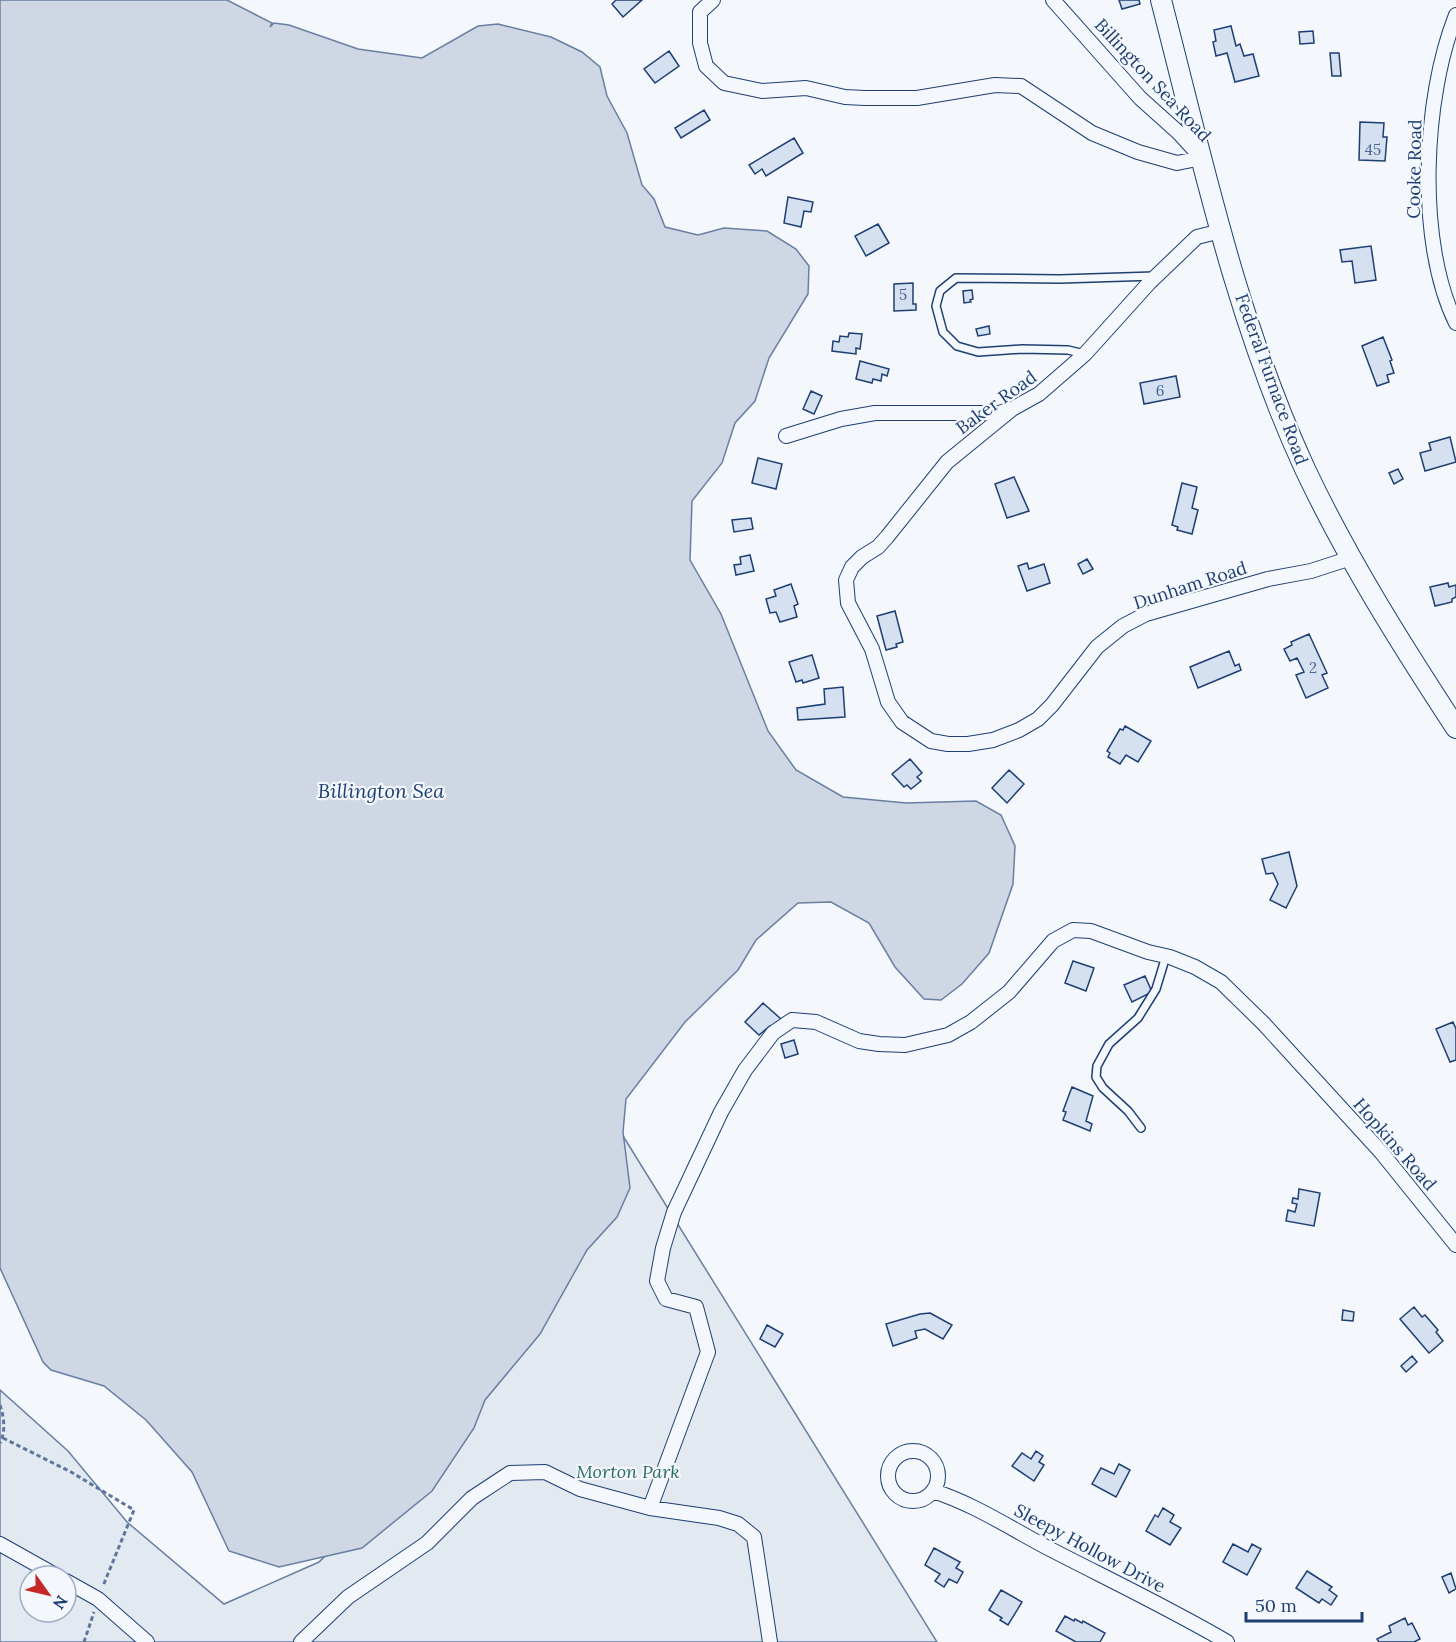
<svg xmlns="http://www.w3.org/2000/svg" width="1456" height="1642" font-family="Lora,serif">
<rect width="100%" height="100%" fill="#f4f7fb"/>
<path fill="#e3e9f0" stroke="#687fa3" stroke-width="1.5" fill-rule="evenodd" d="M610,1115L937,1642H0V1390L68,1451L127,1522L224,1604L319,1562L402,1479ZM30,1576H66V1612H30Z"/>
<path fill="#cfd7e4" stroke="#687fa3" stroke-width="1.5" d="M0,0H227L272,23L270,27L274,23L289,25L358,49L422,58L478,26L498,24L551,37L582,52L600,67L607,96L627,133L642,185L654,199L665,227L698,235L724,228L767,231L796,249L809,266L808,294L769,358L755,401L735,423L722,463L692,501L690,560L721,614L768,731L796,770L843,797L906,803L976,801L1001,815L1015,846L1013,884L989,953L962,984L941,1000L924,999L895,967L869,923L831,902L798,903L756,940L738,970L685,1022L626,1099L623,1132L630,1188L617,1217L587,1250L540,1334L485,1400L474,1428L432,1491L362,1548L279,1567L229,1551L192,1472L146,1420L104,1386L51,1370L43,1362L0,1268Z"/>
<path fill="#d5e0f0" stroke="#1d3f73" stroke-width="1.5" d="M616,0H642L623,17L612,4Z
M1119,0H1139L1140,4L1122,9Z
M1231,26L1236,46L1240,44L1244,56L1253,54L1259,76L1235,82L1227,53L1216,56L1213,42L1216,41L1214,30Z
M1313,31L1314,43L1300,44L1299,32Z
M669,51L679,66L655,83L644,69Z
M1330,53H1339L1341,76H1332Z
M704,110L710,120L681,138L675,128Z
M1360,122L1384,123L1383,137H1387L1385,161L1359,160Z
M794,138L803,153L766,176L762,169L755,174L749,165Z
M788,197L813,202L811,212L804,211L801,227L784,223Z
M878,224L889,243L866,256L855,236Z
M1371,246L1376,280L1355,283L1352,261L1342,262L1340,250Z
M913,283V304H916V310L894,311V284Z
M972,290L973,299L970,300L971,302L964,303L963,291Z
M989,326L990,334L978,336L976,329Z
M849,333L862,334L860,349L856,348V354L832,351L833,341L839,342L840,336L848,337Z
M1383,337L1392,360L1390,361L1394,373L1387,375L1389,382L1377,386L1362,346Z
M860,361L889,369L887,376L882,374L881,381L873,379L872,383L856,379Z
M1176,376L1180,397L1144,404L1140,383Z
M811,391L822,396L814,414L803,409Z
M1450,437L1456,462L1425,471L1420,453L1431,450L1429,443Z
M758,458L782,464L776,489L752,483Z
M1398,469L1403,479L1394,484L1389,473Z
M1014,477L1029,511L1007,518L995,484Z
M1182,483L1197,487L1192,508L1198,510L1192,534L1177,530L1178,527L1172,525Z
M751,518L753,529L734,532L732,520Z
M750,555L754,571L736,575L734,565L741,564L740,557Z
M1087,559L1093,569L1083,574L1078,564Z
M1027,563L1029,569L1044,564L1050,583L1027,591L1018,566Z
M1448,583L1449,587L1456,585V597L1452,599V602L1435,606L1430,587Z
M791,584L798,604L794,606L797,617L780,622L776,612L770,613L766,599L776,596L774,590Z
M895,611L903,642L896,644L897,647L886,650L877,616Z
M1309,634L1327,673L1322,675L1328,688L1306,698L1296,675L1304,672L1297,658L1290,661L1284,649L1292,645L1291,642Z
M1229,651L1235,666L1239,664L1241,670L1198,688L1190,667Z
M812,655L819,678L803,683L802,680L796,682L789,662Z
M843,687L845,717L798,720L797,708L825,704L824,689Z
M1125,726L1151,741L1138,762L1126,755L1120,764L1108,757L1110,753L1107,751L1120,729L1123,730Z
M910,759L922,773L917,777L921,781L911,789L907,785L904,787L892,774Z
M1009,770L1024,784L1007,803L992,788Z
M1289,852L1297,886L1286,908L1270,900L1278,884L1273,873L1266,874L1262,859Z
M1073,961L1094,968L1086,991L1065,983Z
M1145,976L1152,992L1132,1002L1124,985Z
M763,1003L781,1019L773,1028L770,1026L759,1035L745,1022Z
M1453,1022L1456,1029V1060L1450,1062L1436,1029Z
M794,1040L798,1054L785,1058L781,1044Z
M1072,1087L1093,1096L1086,1121L1092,1124L1090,1131L1063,1120L1066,1112L1063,1111Z
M1299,1189L1320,1193L1314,1226L1286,1221L1288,1210L1295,1212L1297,1204L1292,1203L1293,1198L1298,1199Z
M1414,1307L1422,1317L1425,1315L1438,1330L1436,1332L1443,1341L1429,1353L1400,1319Z
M1343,1310L1354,1312L1353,1321L1342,1320Z
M930,1313L952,1325L943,1339L925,1329L915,1331L917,1338L893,1346L886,1324L920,1314Z
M767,1325L783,1334L775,1347L760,1339Z
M1412,1356L1417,1362L1406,1372L1401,1366Z
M1036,1451L1043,1456L1039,1462L1044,1465L1034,1481L1012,1466L1022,1453L1031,1459Z
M1119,1464L1130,1470L1116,1497L1092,1484L1101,1468L1114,1474Z
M1163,1508L1174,1515L1170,1522L1181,1528L1170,1545L1146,1531L1155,1515L1158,1517Z
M1233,1544L1248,1552L1252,1544L1261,1549L1247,1575L1223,1562Z
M934,1548L960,1562L956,1568L963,1572L957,1583L949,1579L944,1587L935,1581L940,1574L925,1565Z
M1307,1571L1332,1587L1329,1590L1337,1596L1331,1605L1322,1599L1319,1603L1296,1588Z
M1451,1573L1456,1589L1449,1593L1442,1577Z
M1001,1590L1022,1602L1008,1625L1000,1620L1002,1618L989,1610Z
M1065,1616L1074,1621L1075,1619L1082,1623L1083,1621L1105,1633L1100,1642H1076L1056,1631Z
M1405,1618L1408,1625L1412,1623L1420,1639L1414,1642H1379L1377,1639L1391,1632L1389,1626Z"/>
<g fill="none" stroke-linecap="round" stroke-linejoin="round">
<g stroke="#1d3f73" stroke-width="10">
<path id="lane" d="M1085,354L1068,350L1022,349L978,352L957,346L943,332L936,306L940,291L956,278L1060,279L1155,276
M1141,1128L1128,1111L1103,1088L1096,1077L1097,1066L1109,1044L1138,1018L1156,989L1166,956"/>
</g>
<g stroke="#1d3f73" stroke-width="16">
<path id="street" d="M713,0L700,12V43L706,66L724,83L762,91L806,88L845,97L865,98H917L995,85L1021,86L1092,133L1138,152L1177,163L1202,158
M1053,0L1140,98L1179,133L1199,155
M1456,15C1423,98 1416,242 1456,323
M1221,231L1197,237L1149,283L1085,354L1039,394L1012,409L947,462L887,537L878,547L862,557L852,567L846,580L848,603L872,649L888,702L902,722L931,741L948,744H968L993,740L1019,730L1038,719L1052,705L1097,647L1123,626L1146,614L1268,579L1311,571L1351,558
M786,436L841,419L875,413H999L1008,410
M888 1476a25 25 0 1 1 50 0a25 25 0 1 1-50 0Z
M933,1491C974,1504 1010,1528 1048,1548C1108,1579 1169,1608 1227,1642
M650,1508L708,1352L696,1307L666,1299L657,1281L663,1248L674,1212L721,1112L745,1070L773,1033L792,1020L816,1022L859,1041L879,1044L905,1045L948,1035L971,1022L1009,992L1053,941L1073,930L1091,931L1148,952L1170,957L1195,967L1221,982L1264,1024L1381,1152L1456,1245
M0,1544L57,1576
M66,1581L98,1599L147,1642
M301,1642L348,1597L427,1543L472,1498L510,1473L545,1472L580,1489L650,1508L719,1518L738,1524L754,1537L770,1642"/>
</g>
<g stroke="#1d3f73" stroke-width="22">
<path id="secondary" d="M1161,0C1202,158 1236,320 1305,469C1348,560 1401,644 1456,728"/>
</g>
<path stroke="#5e769c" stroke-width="3" stroke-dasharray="4.5 3" stroke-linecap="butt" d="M0,1405C4,1417 6,1431 0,1443
M3,1438L71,1472L134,1510L103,1586
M84,1642L94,1612"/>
<use href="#lane" stroke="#f4f7fb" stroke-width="7"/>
<use href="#street" stroke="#f4f7fb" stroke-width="14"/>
<use href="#secondary" stroke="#f4f7fb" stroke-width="20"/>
</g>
<g text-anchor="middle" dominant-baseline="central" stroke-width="4.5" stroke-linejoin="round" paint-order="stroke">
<g font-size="15" fill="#4b6792">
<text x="1373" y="149">45</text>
<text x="903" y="294">5</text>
<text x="1160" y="390">6</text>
<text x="1313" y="667">2</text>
</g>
<g font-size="18" fill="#1d3f73" stroke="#f4f7fb">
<text transform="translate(1153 80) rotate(47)">Billington Sea Road</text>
<text transform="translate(1414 169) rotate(-89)">Cooke Road</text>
<text transform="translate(1272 379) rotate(70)">Federal Furnace Road</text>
<text transform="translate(996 402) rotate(-36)">Baker Road</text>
<text transform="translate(1190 585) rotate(-18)">Dunham Road</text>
<text transform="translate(1395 1144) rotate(49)">Hopkins Road</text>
<text transform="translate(1090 1548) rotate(28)">Sleepy Hollow Drive</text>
</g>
<g font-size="18" font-style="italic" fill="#2c6c60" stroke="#f4f7fb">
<text x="628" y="1471">Morton Park</text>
</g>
<g font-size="20" font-style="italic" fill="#1d3f73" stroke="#f4f7fb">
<text x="381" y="790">Billington Sea</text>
</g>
</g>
<g transform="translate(48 1594) rotate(124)"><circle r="28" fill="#f4f7fb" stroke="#9eadc5" stroke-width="1.5"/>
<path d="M0-4.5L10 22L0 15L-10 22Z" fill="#c62828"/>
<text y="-9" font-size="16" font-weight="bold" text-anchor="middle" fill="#1d3f73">N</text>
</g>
<path d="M1246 1612v9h116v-9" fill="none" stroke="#1d3f73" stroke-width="3"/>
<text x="1255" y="1612" font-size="18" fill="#1d3f73" stroke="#f4f7fb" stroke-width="4.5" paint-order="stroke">50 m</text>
</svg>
